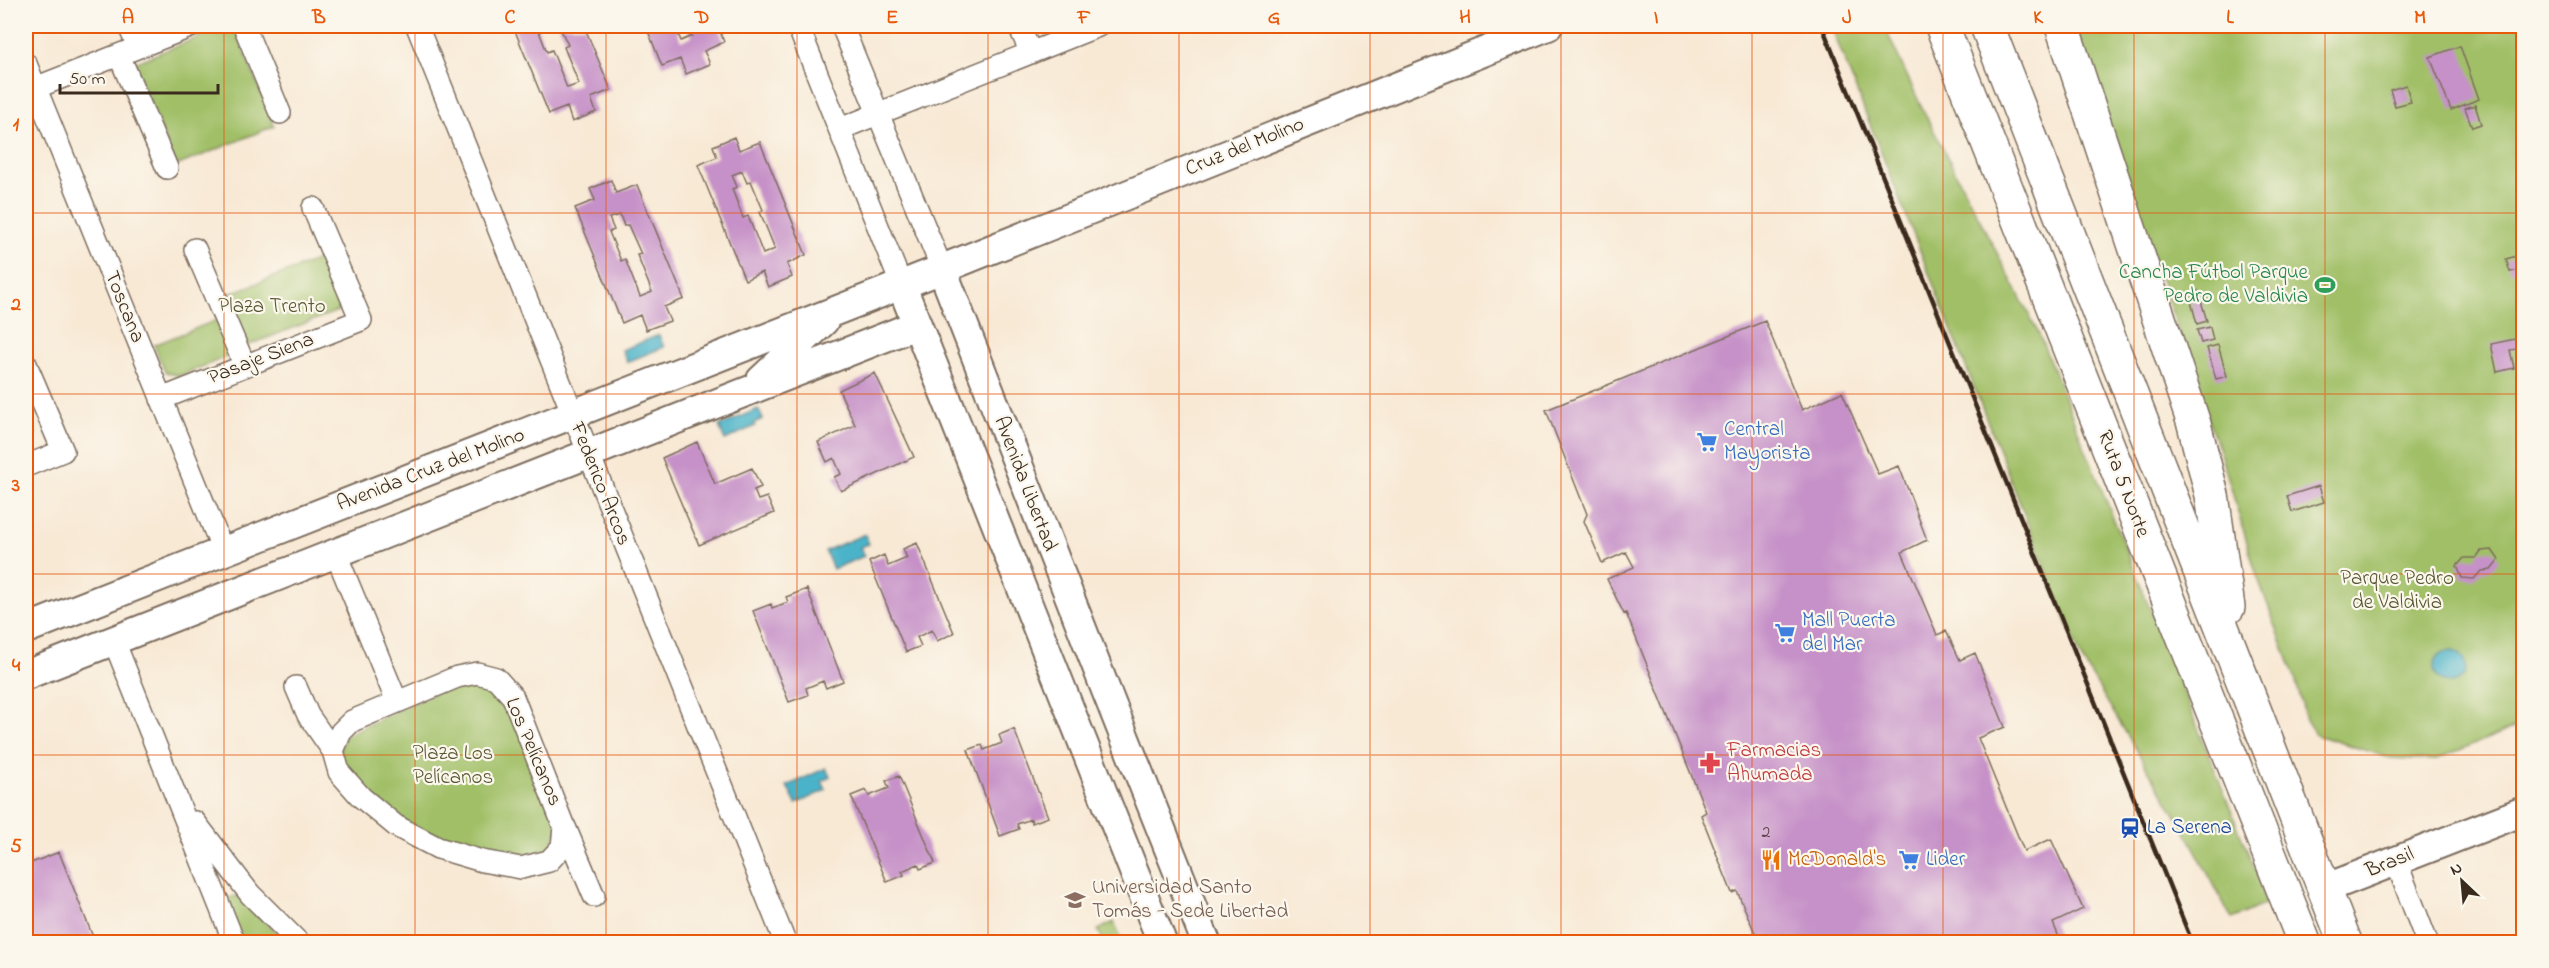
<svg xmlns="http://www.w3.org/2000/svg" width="2549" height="968" font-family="'Indie Flower',sans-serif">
<rect width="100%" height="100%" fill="#fbf7ec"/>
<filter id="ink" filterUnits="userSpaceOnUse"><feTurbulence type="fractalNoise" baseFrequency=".0167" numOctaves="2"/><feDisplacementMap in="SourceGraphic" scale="12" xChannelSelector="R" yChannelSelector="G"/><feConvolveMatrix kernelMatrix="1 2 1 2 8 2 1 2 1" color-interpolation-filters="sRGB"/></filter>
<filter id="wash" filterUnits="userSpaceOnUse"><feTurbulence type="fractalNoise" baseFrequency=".008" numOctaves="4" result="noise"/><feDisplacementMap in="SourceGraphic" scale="24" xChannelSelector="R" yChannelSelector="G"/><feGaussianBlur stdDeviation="1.35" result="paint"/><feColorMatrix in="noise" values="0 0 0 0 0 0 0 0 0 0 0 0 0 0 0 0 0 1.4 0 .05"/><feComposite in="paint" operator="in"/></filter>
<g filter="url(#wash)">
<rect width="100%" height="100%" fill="#f8e9d5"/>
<path fill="#a0bf66" stroke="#6e7442" stroke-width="1.5" d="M227,26H234L274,126L176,166L134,63Z
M1831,26H1884L1921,106L2039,334L2260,882L2265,904L2232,919L2187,834L2082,660Z
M2075,26H2523V724L2435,760L2390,758L2316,735L2306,720L2295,678L2256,573L2226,471Z
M321,259L340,310L246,346L226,295Z
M222,318L236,353L179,376L165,372L154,345Z
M26,407L36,433L26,446Z
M458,682L493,683L508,700L559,828L546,856L521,863L483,856L402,823L344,769L339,752L346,735Z
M238,895L287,942H239L226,899Z
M1114,922L1122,942H1104L1098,930Z"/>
<path fill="#4bb3c9" stroke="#436e74" stroke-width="1.5" d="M659,335L664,347L627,362L622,350Z
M758,409L763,419L754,423L755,426L725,440L719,426Z
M865,534L869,544L860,547L864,556L833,569L825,551Z
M2434 667a16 16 0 1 1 32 0a16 16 0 1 1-32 0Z
M826,768L830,777L822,781L826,790L796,804L787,786Z"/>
<g id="blocks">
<path fill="#c691c8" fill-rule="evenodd" d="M513,26H537L547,52L552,50L567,88L579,84L564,47L568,45L559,26H584L611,90L591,98L596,112L572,122L567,107L549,114Z
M646,26H675L681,41L692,36L688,26H718L724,42L704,51L710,64L686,74L680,59L662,66Z
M2460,46L2479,99L2451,110L2430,57Z
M2406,85L2411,102L2395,106L2390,90Z
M2475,105L2481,124L2472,127L2465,108Z
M734,137L739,150L760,142L806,255L787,264L792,277L768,287L762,272L745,280L698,165L717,157L713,146ZM742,171L747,183L751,181L763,210L760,212L775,249L763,254L748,216L743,218L732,189L737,187L732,175Z
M611,180L616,193L637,185L684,299L664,307L670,321L646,330L640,315L622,323L575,208L595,200L590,189ZM620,215L624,226L628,225L641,254L637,255L652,292L640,297L625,259L621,261L609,232L614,230L609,218Z
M2520,255L2523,269L2510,272L2506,259Z
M2198,291L2207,321L2197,324L2189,294Z
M1765,321L1802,410L1842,392L1878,474L1899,466L1927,540L1902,552L1937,635L1946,631L1960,660L1975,653L2005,727L1978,738L2024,851L2051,839L2083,909L2053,923L2061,942H1759L1737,891L1732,893L1701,815L1706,812L1689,769L1626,613L1624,614L1607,579L1634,567L1626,552L1602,563L1584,521L1587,514L1546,410Z
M2210,327L2213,340L2201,343L2197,330Z
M2520,338L2522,348L2510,350L2514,368L2497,372L2491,344Z
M2218,345L2227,376L2216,379L2207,348Z
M875,373L914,457L841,491L834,477L841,474L834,458L827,462L818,442L855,425L839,390Z
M697,442L715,484L752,468L761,487L754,490L758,500L767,497L774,513L699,545L662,458Z
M2319,486L2324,502L2292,512L2287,496Z
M917,543L954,633L937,641L932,630L917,637L921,646L906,652L869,562L884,555L888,566L907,558L903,549Z
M2492,550L2499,560L2491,570L2481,571L2474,579L2462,578L2457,566L2464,558H2476L2481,551Z
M807,589L843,681L826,688L823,681L806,688L808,695L789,702L753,611L771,604L772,608L788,602L786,597Z
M1014,729L1048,817L1032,823L1031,819L1017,824L1019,829L1000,836L968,750L982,745L984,750L1002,743L999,735Z
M899,776L935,863L920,869L918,864L902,871L904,875L887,882L851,796L866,790L869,796L889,788L886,781Z
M59,852L95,942H36L26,916V865Z"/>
</g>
</g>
<g filter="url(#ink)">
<use href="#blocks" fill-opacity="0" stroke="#7d6d5e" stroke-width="1.5"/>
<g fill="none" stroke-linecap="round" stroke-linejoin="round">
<g stroke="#7d6d5e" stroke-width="24">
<path id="street" d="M129,26L138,47
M244,26L280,113
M417,26L785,942
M798,26L901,284
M842,26L942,269
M1019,26L1031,53
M119,55L167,168
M26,64L223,551
M35,88L192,26
M840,129L1098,26
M195,249L245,366
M26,364L63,451L26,466
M161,399L361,320L313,208
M336,554L397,702
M114,641L234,942
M296,687L308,715L333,751L339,772L361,797L396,826L438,848L482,861L521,868L549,861L562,847L564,827L513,697L496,678L477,673L457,677L352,721L341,732L333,751
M195,822L250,894L298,942
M565,827L594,896
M2396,861L2427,942"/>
</g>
<g stroke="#7d6d5e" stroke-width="32">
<path id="secondary" d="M942,269L1107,693L1206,942
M901,284L1162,942
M761,380L824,321
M26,629L942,269L1548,26
M26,675L916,325
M2324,889L2524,811"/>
</g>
<g stroke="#7d6d5e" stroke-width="36">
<path id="highway" d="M1942,26L2304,942
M1987,26L2345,942
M2062,26L2194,424L2212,495L2228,607"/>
</g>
<use href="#street" stroke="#fff" stroke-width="21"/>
<use href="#secondary" stroke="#fff" stroke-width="28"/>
<use href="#highway" stroke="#fff" stroke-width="33"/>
<path stroke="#3b2a1e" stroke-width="4.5" d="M1822,26L2192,942"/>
</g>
</g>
<path fill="none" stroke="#e8590c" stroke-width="1.5" stroke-opacity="0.55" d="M224,26V942M415,26V942M606,26V942M797,26V942M988,26V942M1179,26V942M1370,26V942M1561,26V942M1752,26V942M1943,26V942M2134,26V942M2325,26V942M26,213H2524M26,394H2524M26,574H2524M26,755H2524"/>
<defs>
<g id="stadium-bare" transform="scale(1.62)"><path d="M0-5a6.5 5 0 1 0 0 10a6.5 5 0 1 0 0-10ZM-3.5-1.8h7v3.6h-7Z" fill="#2e9e5b" stroke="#fbf7ec" stroke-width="2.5" paint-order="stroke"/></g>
<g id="supermarket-bare" transform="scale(1.62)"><path d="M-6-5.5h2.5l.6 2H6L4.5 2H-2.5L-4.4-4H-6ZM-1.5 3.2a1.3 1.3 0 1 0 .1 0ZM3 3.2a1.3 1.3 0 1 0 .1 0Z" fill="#3f7fe0" stroke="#fbf7ec" stroke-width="2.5" paint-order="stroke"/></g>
<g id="pharmacy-bare" transform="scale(1.62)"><path d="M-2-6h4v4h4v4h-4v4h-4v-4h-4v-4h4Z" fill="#e0444e" stroke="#fbf7ec" stroke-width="2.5" paint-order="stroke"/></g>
<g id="station-bare" transform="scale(1.62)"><path d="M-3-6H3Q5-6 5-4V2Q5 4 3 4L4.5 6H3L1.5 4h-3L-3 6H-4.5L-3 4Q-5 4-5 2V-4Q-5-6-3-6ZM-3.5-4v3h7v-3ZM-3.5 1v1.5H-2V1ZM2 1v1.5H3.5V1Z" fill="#1a4fb4" stroke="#fbf7ec" stroke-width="2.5" paint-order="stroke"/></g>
<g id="restaurant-bare" transform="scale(1.62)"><path d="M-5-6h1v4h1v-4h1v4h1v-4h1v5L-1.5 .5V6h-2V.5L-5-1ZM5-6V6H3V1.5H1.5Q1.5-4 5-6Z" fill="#e8710a" stroke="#fbf7ec" stroke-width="2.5" paint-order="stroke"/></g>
<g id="university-bare" transform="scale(1.62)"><path d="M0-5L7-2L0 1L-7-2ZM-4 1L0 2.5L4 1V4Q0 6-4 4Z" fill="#8d6e63" stroke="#fbf7ec" stroke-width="2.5" paint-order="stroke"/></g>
</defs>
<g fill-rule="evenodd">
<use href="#stadium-bare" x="2325" y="285"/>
<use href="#supermarket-bare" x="1707" y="442"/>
<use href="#supermarket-bare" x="1785" y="633"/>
<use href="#pharmacy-bare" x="1710" y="763"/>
<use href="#station-bare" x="2130" y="828"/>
<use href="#restaurant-bare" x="1771" y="860"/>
<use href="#supermarket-bare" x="1909" y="860"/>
<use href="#university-bare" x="1075" y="900"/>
</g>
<g text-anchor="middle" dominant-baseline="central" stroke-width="4.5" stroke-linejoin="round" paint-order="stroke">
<g font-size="18" fill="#5e4448">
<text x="1766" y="833">2</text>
</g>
<g font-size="21" fill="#3b2a1e" stroke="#fbf7ec">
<text transform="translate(1245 147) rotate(-22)">Cruz del Molino</text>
<text transform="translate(124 307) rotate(68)">Toscana</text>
<text transform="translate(261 359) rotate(-21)">Pasaje Siena</text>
<text transform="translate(431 470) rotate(-21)">Avenida Cruz del Molino</text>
<text transform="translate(600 484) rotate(68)">Federico Arcos</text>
<text transform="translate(1025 484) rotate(69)">Avenida Libertad</text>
<text transform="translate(2123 484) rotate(69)">Ruta 5 Norte</text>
<text transform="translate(533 752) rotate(67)">Los Pelícanos</text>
<text transform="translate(2390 863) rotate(-22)">Brasil</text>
</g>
<g font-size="21" fill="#27864d" stroke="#fbf7ec" text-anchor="end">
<text x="2308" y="273">Cancha Fútbol Parque<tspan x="2308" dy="24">Pedro de Valdivia</tspan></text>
</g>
<g font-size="21" fill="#595734" stroke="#fbf7ec">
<text x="272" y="307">Plaza Trento</text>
<text x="2397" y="579">Parque Pedro<tspan x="2397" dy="24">de Valdivia</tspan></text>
<text x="453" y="754">Plaza Los<tspan x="453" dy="24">Pelícanos</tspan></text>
</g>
<g font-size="21" fill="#366cbe" stroke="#fbf7ec" text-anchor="start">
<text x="1724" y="430">Central<tspan x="1724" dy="24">Mayorista</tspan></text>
<text x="1802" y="621">Mall Puerta<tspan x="1802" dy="24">del Mar</tspan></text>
<text x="1926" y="860">Lider</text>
</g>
<g font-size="21" fill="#be3a42" stroke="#fbf7ec" text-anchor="start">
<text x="1727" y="751">Farmacias<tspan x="1727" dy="24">Ahumada</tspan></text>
</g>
<g font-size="21" fill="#164399" stroke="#fbf7ec" text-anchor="start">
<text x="2147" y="828">La Serena</text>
</g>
<g font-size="21" fill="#c56008" stroke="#fbf7ec" text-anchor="start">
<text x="1788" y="860">McDonald's</text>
</g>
<g font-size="21" fill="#785e54" stroke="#fbf7ec" text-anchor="start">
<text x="1092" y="888">Universidad Santo<tspan x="1092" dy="24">Tomás - Sede Libertad</tspan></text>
</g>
</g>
<rect width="2549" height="968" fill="none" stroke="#fbf7ec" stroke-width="66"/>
<g transform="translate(2462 881) rotate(334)" stroke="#fbf7ec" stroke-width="4.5" paint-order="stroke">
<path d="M0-4.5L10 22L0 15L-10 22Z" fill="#3b2a1e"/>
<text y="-9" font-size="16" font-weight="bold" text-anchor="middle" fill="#3b2a1e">N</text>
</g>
<path d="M60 84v9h158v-9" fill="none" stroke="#3b2a1e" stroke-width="3"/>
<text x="69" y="84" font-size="18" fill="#3b2a1e" stroke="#fbf7ec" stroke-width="4.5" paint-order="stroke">50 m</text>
<rect x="33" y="33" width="2483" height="902" fill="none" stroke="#e8590c" stroke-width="2"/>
<g font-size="20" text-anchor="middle" font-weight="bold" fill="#e8590c">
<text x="128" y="23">A</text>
<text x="319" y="23">B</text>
<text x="510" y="23">C</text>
<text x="702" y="23">D</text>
<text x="892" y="23">E</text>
<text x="1084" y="23">F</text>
<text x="1274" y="23">G</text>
<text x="1465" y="23">H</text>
<text x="1656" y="23">I</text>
<text x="1847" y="23">J</text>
<text x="2038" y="23">K</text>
<text x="2230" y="23">L</text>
<text x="2420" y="23">M</text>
<text x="16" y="130">1</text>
<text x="16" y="310">2</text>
<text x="16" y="491">3</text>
<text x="16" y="671">4</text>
<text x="16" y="852">5</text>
</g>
</svg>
